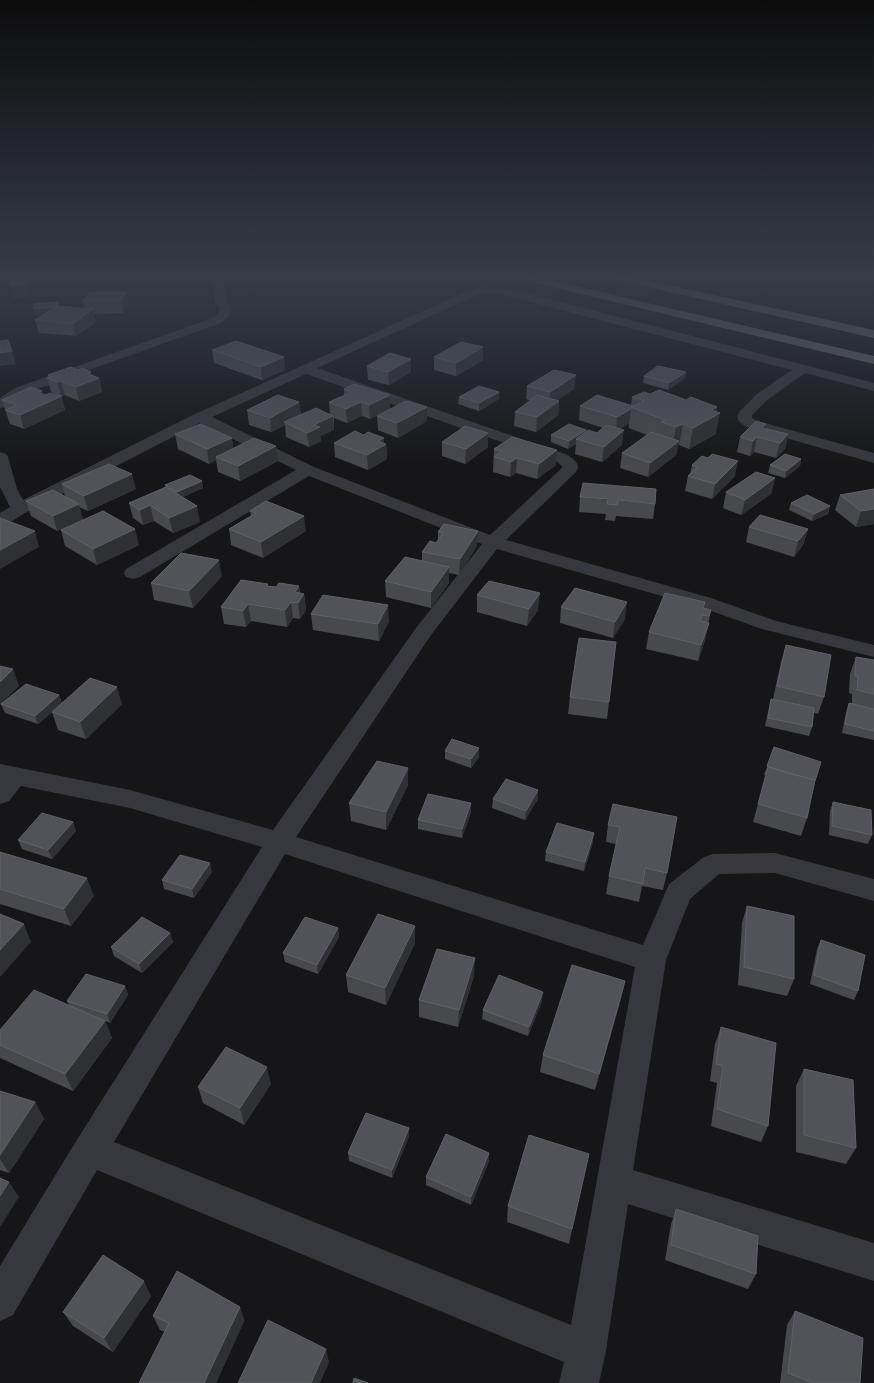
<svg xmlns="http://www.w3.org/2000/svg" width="874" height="1383" font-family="Jost,sans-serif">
<rect width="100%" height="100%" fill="#161618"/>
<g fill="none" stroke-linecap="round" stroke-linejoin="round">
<path fill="#37383d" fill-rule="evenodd" d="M212,274H223L227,301L232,308L230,315L221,323L72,376L25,394L5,407L0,408V398L15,388L213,318L218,314L220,308L215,302Z
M484,287L514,290L874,383V391L805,373L767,400L752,415V418L757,421L874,453V463L747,427C740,423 734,419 740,411L757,394L792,370L499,294H479L317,368L568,455C574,460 582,464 576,472L506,540L711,598L776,621L874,645V657L762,629L697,606L497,549L431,635L296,837L643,945L669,884L704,857L713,854L775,853L874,879V901L775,873L719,874L690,899L666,960L633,1170L874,1243V1281L628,1204L606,1351L599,1383H559L564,1362L97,1170L13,1315L0,1321V1266L78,1138L262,847L130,808L21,786L9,801L0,804V764L130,790L273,830L416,628L482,544L309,476L140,577L133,579L126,577L124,573L126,569L296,470L200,423L25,513L6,525L0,526V513L10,507L0,487V452L6,454L8,457L17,489L23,500L195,414L472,289ZM306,374L556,461L562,466V468L490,535L314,467L212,417ZM285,854L635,967L571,1325L114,1142Z"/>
<path fill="#5b5e65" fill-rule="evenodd" d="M505,274H524L874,356V364L511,277Z
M598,274H618L874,330V338L604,277Z"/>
</g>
<path fill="#47494d" d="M90,292L129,304L123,313L94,314L96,322L76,336L39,333L35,320L44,315L35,316L59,306L85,309L83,301Z
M212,350L285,370L262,380L214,363Z
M434,357L483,360L456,376L434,370Z
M367,366L411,372L389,385L368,380Z
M686,372L685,378L668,390L643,383L644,376Z
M48,375H92L99,378L102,392L79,401L65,395L61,396L65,410L24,429L10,424L2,400L42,391V394L45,395H58L51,392L47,378H48Z
M527,386L574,389L557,400L559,401L558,415L536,432L514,426L515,412L530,401L526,399Z
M344,389L390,395V409L427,421L398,438L378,430L377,416L389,410L370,419L362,416L347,423L334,418V430L320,436L321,441L309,447L286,437L285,425L271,432L249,425L247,410L299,402L301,415L330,414L329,402L344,395Z
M499,392V399L479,411L458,404L459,397Z
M650,394L686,400L717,407L716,412V434L689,449L679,445H678L676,455L648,477L620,468L622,453L647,435L629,428V423L620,429L622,445L602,462L575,454L576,444L568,449L551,442V435L586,430V432L597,433L603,428L579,420L580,406H631L632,397Z
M766,424L765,428L788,434L785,449L776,458L754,452L750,456L737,452L740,437Z
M175,434L233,448L278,461L240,481L218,472L216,460L209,464L178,449Z
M364,435L386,444L387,459L368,470L335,457L334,443Z
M442,442L488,447L465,464L442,456Z
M494,449L556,465L537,479L516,473L510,477L493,472Z
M801,459L800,466L785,478L768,473L770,465Z
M692,465L735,476L712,499L685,491L688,476L690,474Z
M775,478L771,494L741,515L723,508L726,492Z
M62,484L136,489L88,511L79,507L83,520L57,531L31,516L26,501L65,497Z
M165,485L203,488L183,497L200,522L173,533L154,521L143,525L133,518L129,503L166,487Z
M874,489V524L856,527L835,510L840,495Z
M580,497L655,504L653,519L616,516L615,521L605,520L606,514L579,512Z
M791,503L830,506L828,514L812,521L789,510Z
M250,511L306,531L263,558L231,545L229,529L251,516Z
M444,524L477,546L459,575L449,573V583L431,608L386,597L385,581L422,561V552L436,543L438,540V532Z
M749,527L808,529L803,545L794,557L746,542Z
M61,530L139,545L97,565L65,546Z
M222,576L193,608L154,600L151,583Z
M268,584V586L276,587L299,586L300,593L304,594L306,610L300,619L293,618L287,627L251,621L246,627L224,624L221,607Z
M477,595L538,610L527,626L477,612Z
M561,607L625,619L613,638L560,623Z
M704,608L711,610L705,640L698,661L646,649L649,632Z
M311,614L389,621L379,641L313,630Z
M786,645L824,697L818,714L814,713L812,727L809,736L765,726L769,707L771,699H773L781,662Z
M856,657L874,660V740L842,733L846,712L849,703H852V694L849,693L850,674Z
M59,695L62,703L122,704L86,739L58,730L52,712L38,724L5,713L1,704Z
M570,697L609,702L607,719L568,714Z
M774,747L814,783L807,818L801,836L753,822L766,775H764Z
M479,748V757L471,768L445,759V751Z
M408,768V785L386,830L351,821L349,803Z
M493,799H538L525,820L492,808Z
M833,802L872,835L868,844L829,835L830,811Z
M471,803V812L462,838L418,829V820Z
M613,804L667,873L663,890L642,886L639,902L606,894L609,876L616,844L606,842L608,825Z
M73,822L76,831L52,859L22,849L18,840Z
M593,842L584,871L545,861L546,852Z
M0,852L94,896L71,926L0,904Z
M212,872L194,898L164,889L162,880Z
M747,906L794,979L787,996L738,985L742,923Z
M415,926V943L386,1005L348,992L346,975Z
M338,928L339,937L318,974L285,962L283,953Z
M170,933L173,942L142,973L114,956L111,947Z
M821,940L858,991L854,1000L810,984L817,949Z
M474,976L458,1027L419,1017V1000Z
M625,981L621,999L595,1090L540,1072L543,1055Z
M125,986L128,995L110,1023L105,1021L112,1038L73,1091L0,1058V1030L69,1006L67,1001Z
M542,1001L528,1036L482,1019L483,1010Z
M721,1027L768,1126L761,1142L711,1126L717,1083L710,1081L715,1044Z
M804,1069L856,1148L846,1164L796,1152V1086Z
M271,1084L244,1125L203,1103L198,1087Z
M0,1091L35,1102L44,1119L9,1173L0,1170Z
M409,1136L392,1178L349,1161L348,1153Z
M489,1153V1161L471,1205L426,1185V1177Z
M585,1170L569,1244L507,1222L508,1206Z
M676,1209L756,1274L748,1289L665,1260L671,1224Z
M151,1296L113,1352L73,1326L63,1312Z
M240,1307L244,1321L216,1383H139L165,1332L160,1330L153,1316Z
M795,1311L860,1383H780L787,1325Z"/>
<path fill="#2f3033" d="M25,274L30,297L13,298L10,286Z
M127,292L129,304L123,313L121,301Z
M58,302L59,313L35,316L34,309Z
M93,309L96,322L76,336L73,324Z
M483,347V360L456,376V363Z
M12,351L16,364L0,366V353Z
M284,357L285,370L262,380L261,367Z
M411,359V372L389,385L388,372Z
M91,372L93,381L99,378L102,392L79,401L76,387L88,374Z
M686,372L685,378L668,390L669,383Z
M576,375L574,389L549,406L550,392Z
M61,381L65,395L61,396L57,382Z
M42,391L45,404L62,396L65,410L24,429L20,415L37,392Z
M499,392V399L479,411V403Z
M390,395V409L370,419L369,405Z
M559,401L558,415L536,432L537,417Z
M299,402L301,416L284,422L285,425L271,432L270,418Z
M361,402L362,416L347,423L346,409Z
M427,407V421L398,438L397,423Z
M717,407L716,416L720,413L716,434L689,449L693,428L711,410Z
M631,409L629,423L616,432L617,417Z
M333,416L334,430L320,436L321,441L309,447L307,433L314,425Z
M683,424L679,445H678L676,455L648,477L650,463L673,445L676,427Z
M766,424L763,438L762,428Z
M586,430V438L576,439V444L568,449L569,441Z
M624,430L622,445L602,462L604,447Z
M488,433V447L465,464L466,449Z
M788,434L785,449L776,458L780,443Z
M757,437L754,452L750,456L753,441Z
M232,438L234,452L216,457V460L209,464L207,449Z
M384,438V446L386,444L387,459L368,470L367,455L378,441Z
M276,446L278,461L240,481L238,466Z
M557,450L556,465L537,479L539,464Z
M517,458L516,473L510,477L511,462Z
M801,459L800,466L785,478L786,471Z
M738,461L735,476L712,499L715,484Z
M132,474L136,489L88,511L84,496Z
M775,478L771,494L741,515L745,500Z
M202,481L203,488L178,499L177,492Z
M79,504L83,520L57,531L53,516Z
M150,505L154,521L143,525L140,510Z
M197,506L200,522L173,533L169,518Z
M830,506L828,514L812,521L814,514Z
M874,509V524L856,527L861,511Z
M304,516L306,531L263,558L261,542Z
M135,529L139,545L97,565L93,549Z
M808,529L803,545L794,557L798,541Z
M35,531L39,547L0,569V550Z
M478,531L477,546L459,575L460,559Z
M219,560L222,576L193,608L189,591Z
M449,567V583L431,608V592Z
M299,586L300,599L304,594L306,610L300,619L298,603L295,592Z
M540,593L538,610L527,626L529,609Z
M291,602L293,618L287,627L285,610Z
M627,602L625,619L613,638L615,622Z
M248,604L251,621L246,627L243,611Z
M388,605L389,621L379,641L378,624Z
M709,623L705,640L698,661L701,645Z
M13,669L19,686L0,705V682Z
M117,687L122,704L86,739L80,722Z
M59,695L62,704L38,724L35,716Z
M479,748V757L471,768V759Z
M408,768V785L386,830V812Z
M538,790V799L525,820L526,811Z
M471,803V812L462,838V829Z
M73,822L76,831L52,859L48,850Z
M594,833L593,842L584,871L585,862Z
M210,863L212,872L194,898L192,889Z
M87,878L94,896L71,926L64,909Z
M24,924L31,942L0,977V950Z
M415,926V943L386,1005L385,988Z
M338,928L339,937L318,974L317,965Z
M170,933L173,942L142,973L139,964Z
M475,958L474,976L458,1027L459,1010Z
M625,981L621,999L595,1090L599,1074Z
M125,986L128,995L110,1023L107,1014Z
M543,992L542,1001L528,1036L529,1027Z
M105,1021L112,1038L73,1091L65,1074Z
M267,1067L271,1084L244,1125L240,1108Z
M35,1102L44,1119L9,1173L0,1159V1155Z
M409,1128V1136L392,1178V1170Z
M489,1153V1161L471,1205V1197Z
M9,1182L19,1197L0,1227V1196Z
M144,1281L151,1296L113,1352L104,1338Z
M240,1307L244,1321L216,1383H204Z
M326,1349L329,1362L320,1383H311Z"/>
<path fill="#525359" stroke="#5f6168" d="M8,274H25L27,285L10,286Z
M90,292H127L121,301H83Z
M58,302V306L55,307L34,309L33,304Z
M57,306L93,309L73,324L35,320Z
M8,340L12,351L0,353V341Z
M236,341L284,357L261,367L212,350Z
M461,342L483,347L456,363L434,357Z
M390,353L411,359L388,372L367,366Z
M658,366L686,372L669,383L644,376Z
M71,367L78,370L82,368L91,372L88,374L99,378L76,387L61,381L57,382L47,378L52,377L48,375Z
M554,370L576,375L550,392L527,386Z
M354,384L390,395L369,405L361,402L346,409L329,402L352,392L344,389Z
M479,386L499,392L479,403L459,397Z
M31,387L42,391L37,392L45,395L50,393L62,396L20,415L5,410L17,405L2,400Z
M659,390L686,400L691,397L717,407L711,410L720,413L693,428L683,424L676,427L661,422L665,420L631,407L644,401L632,397L644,392L650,394Z
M278,395L299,402L270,418L247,410Z
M537,395L559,401L537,417L515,412Z
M597,395L633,406L631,407V409L617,417L580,406Z
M406,401L427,407L397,423L377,416Z
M316,408L333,416L314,425L320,427L307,433L284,422Z
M756,421L766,424L762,428L788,434L780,443L757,437L753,441L740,437Z
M201,424L232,438L207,449L175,434Z
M569,424L586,430L569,441L551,435Z
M606,425L624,430L604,447L576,439L588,430L597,433Z
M465,426L488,433L466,449L442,442Z
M355,431L364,435L368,432L384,438L378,441L386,444L367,455L334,443Z
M651,432L679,441L650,463L622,453Z
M512,437L557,450L539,464L517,458L511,462L494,457L502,451L494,449Z
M254,438L276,446L238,466L216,457Z
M712,454L738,461L715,484L688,476L697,467L692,465L702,456L708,458Z
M785,454L801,459L786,471L770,465Z
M109,464L132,474L84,496L62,484Z
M756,472L775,478L745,500L726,492Z
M190,475L202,481L177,492L165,485Z
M583,483L656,489L655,504L618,500L617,505L607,504L608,499L580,497Z
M166,487L197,506L169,518L150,505L140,510L129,503Z
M874,489V509L861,511L840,495Z
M53,490L79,504L53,516L26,501Z
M807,495L830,506L814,514L791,503Z
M266,501L304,516L261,542L229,529L256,513L250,511Z
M103,511L135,529L93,549L61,530Z
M760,515L808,529L798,541L749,527Z
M0,518L35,531L0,550Z
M444,524L478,531L460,559L422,552L430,541L436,543L443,533L438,532Z
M181,553L219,560L189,591L151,583Z
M405,557L449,567L431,592L385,581Z
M241,580L268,584L266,586L276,587L279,583L299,586L295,592L304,594L298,603L291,602L285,610L248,604L243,611L221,607Z
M489,581L540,593L529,609L477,595Z
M575,588L627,602L615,622L561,607Z
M665,593L705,602L703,608L711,610L709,616L702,615L700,621L709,623L701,645L649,632Z
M323,595L388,605L378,624L311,614Z
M579,638L616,642L609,702L570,697Z
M786,645L831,655L824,697L777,686Z
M856,657L874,660V694L857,690L858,677L855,676Z
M0,666L13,669L0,682Z
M90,678L117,687L80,722L52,712Z
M26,684L59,695L35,716L1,704Z
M771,699L814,708L812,727L768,718Z
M849,703L874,709V731L845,724Z
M452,739L479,748L471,759L445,751Z
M774,747L821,762L815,781V780L791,774L767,766Z
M377,761L408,768L386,812L349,803Z
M768,767L815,780L807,818L758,804Z
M506,779L538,790L526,811L493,799Z
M428,794L471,803L462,829L418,820Z
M833,802L871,810L872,835L832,826Z
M613,804L677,817L667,873L645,868L643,884L609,876L620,827L608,825Z
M42,813L73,822L48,850L18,840Z
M557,823L594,833L585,862L546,852Z
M0,852L87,878L64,909L0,889Z
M180,855L210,863L192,889L162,880Z
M747,906L794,916V979L744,967Z
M0,914L24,924L0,950Z
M378,914L415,926L385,988L346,975Z
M142,917L170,933L139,964L111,947Z
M305,917L338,928L317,965L283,953Z
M821,940L865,955L858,991L814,975Z
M437,949L475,958L459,1010L419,1000Z
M572,965L625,981L599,1074L543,1055Z
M86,974L125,986L107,1014L67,1001Z
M499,975L543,992L529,1027L483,1010Z
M34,990L105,1021L65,1074L0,1045V1030Z
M721,1027L776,1043L768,1126L717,1109L723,1066L716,1064Z
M226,1047L267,1067L240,1108L198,1087Z
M804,1069L853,1080L856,1148L804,1135Z
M0,1091L35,1102L0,1155Z
M366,1113L409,1128L392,1170L348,1153Z
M446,1134L489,1153L471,1197L426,1177Z
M529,1135L589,1154L572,1229L508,1206Z
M0,1178L9,1182L0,1196Z
M676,1209L758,1236L756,1274L671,1245Z
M103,1255L144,1281L104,1338L63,1312Z
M177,1271L240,1307L204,1383H139L169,1323L153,1316Z
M795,1311L863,1338L860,1383H813L788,1373Z
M268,1320L326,1349L311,1383H238Z
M354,1378L368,1383H353Z"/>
<linearGradient id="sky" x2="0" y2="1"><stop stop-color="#0c0c0d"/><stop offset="0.59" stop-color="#363c48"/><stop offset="1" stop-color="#363c48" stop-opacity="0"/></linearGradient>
<rect width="874" height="467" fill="url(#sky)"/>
</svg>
